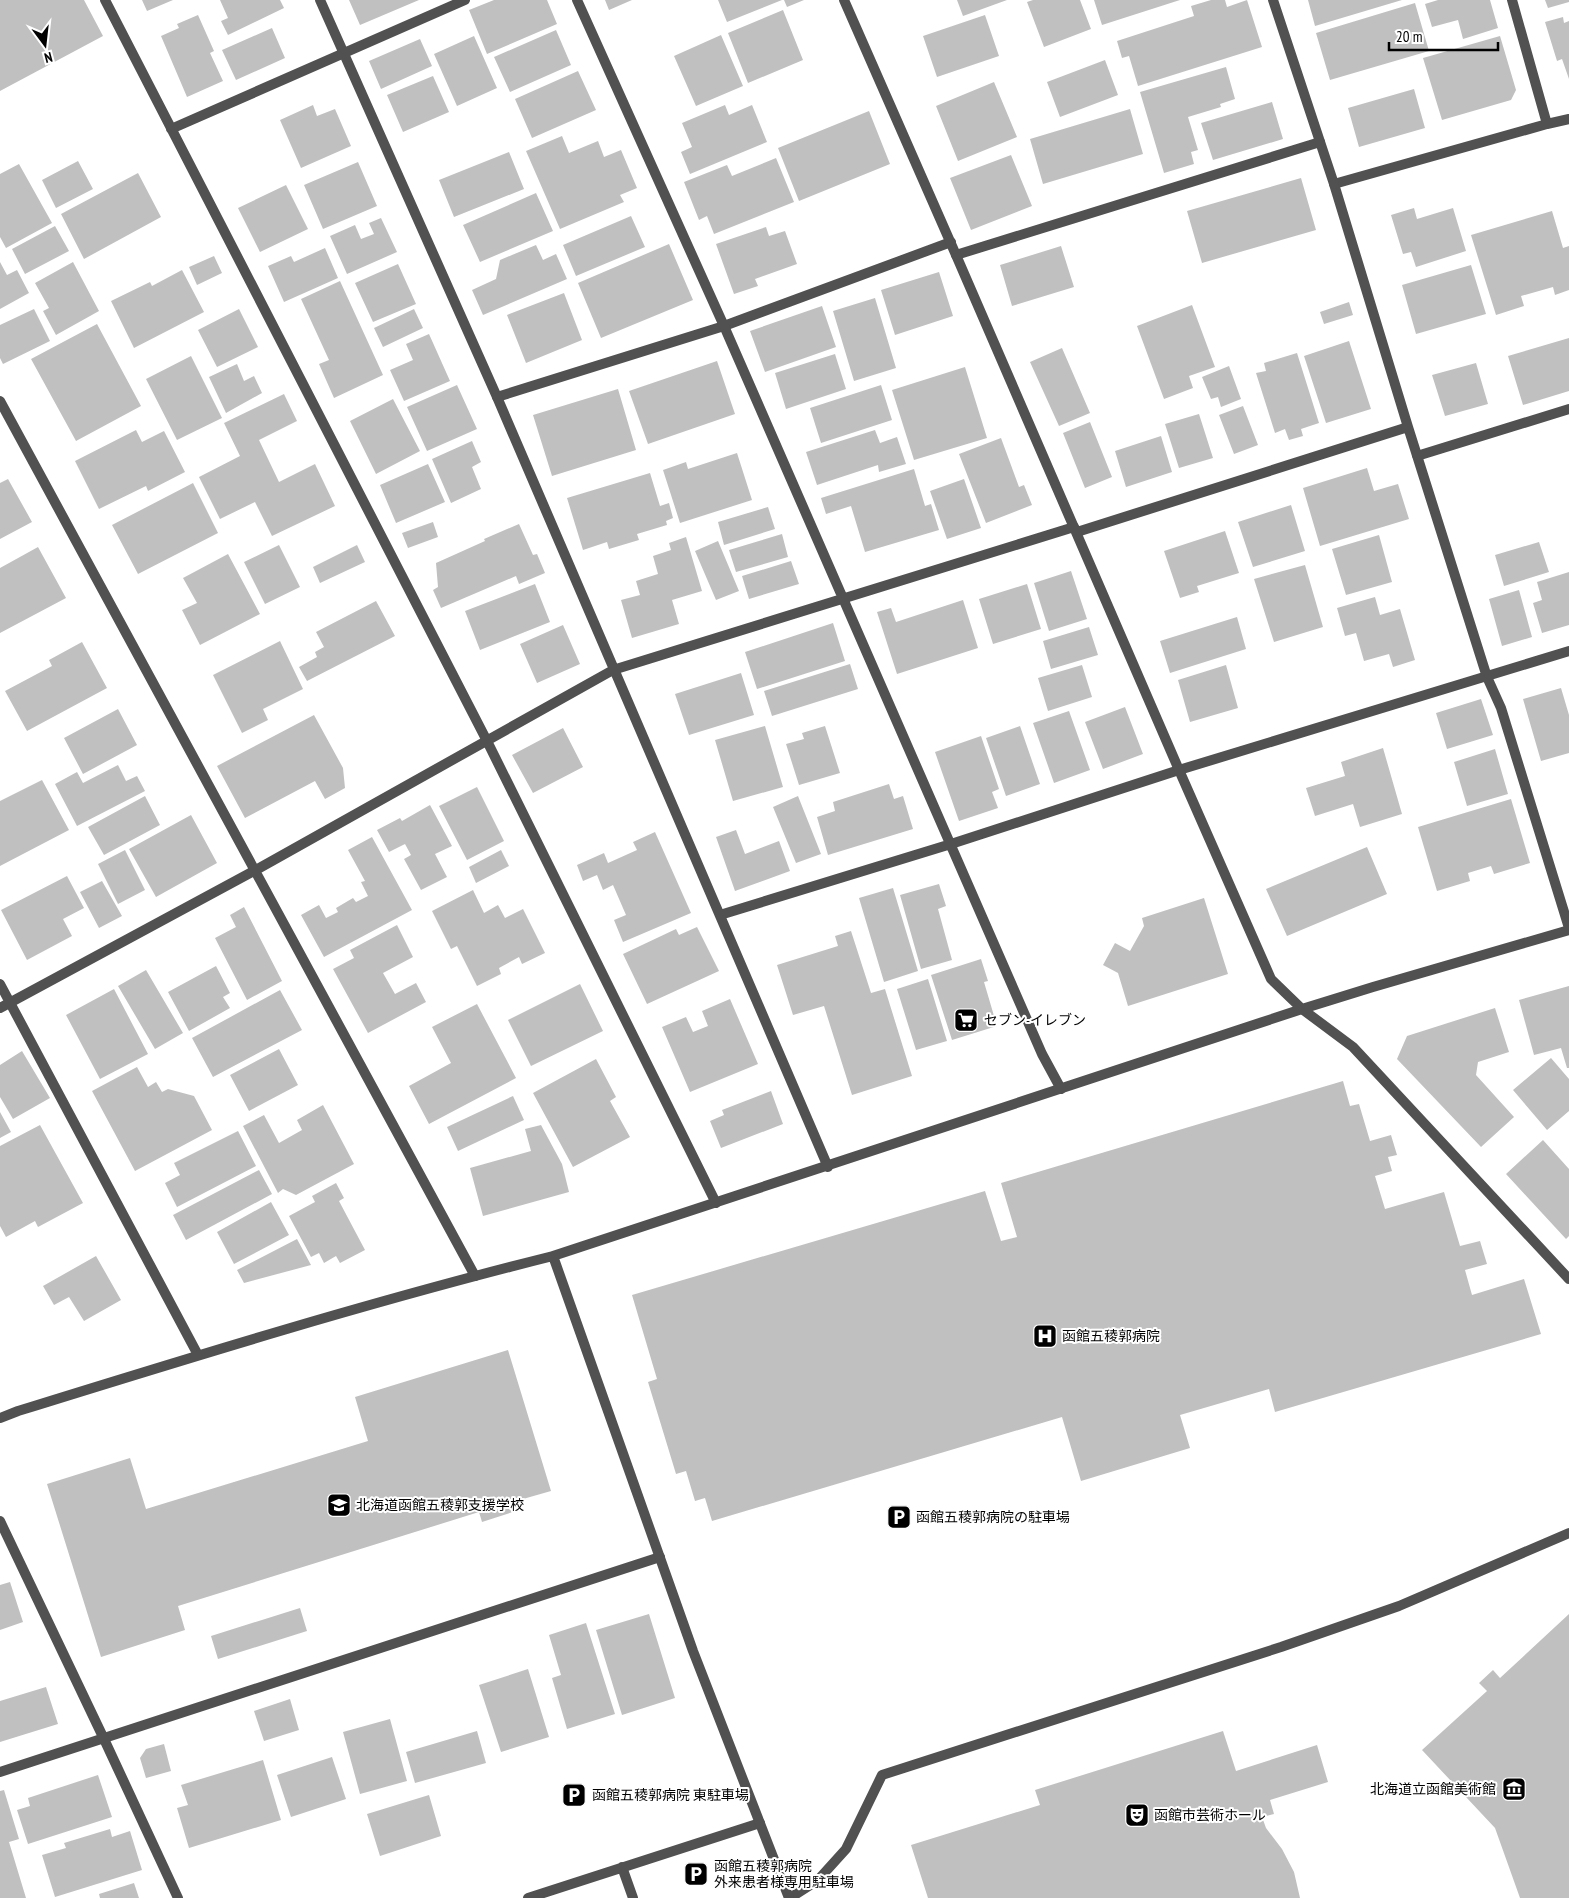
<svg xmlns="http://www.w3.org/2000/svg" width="1569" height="1898" font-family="'PT Sans Narrow','Noto Sans JP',sans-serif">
<rect width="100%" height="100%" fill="#fff"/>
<path fill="#c0c0c0" d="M0,0H84L103,36L0,91Z
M142,0H173L147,11Z
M220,0H280L284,8L228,35L221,21L228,18Z
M349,0H419L360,25Z
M494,0H547L557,24L487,54L469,10Z
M605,0H632L609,10Z
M718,0H782L727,22Z
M784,0H804L787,7Z
M957,0H1007L963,16Z
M1033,0H1080L1091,29L1044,47L1027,2Z
M1094,0H1180L1102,25Z
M1211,0H1225L1227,7L1247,0L1262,47L1138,86L1129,56L1122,58L1117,41L1194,16L1191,6Z
M1308,0H1402L1315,26Z
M1438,0H1490L1498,28L1463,39L1458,20L1432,27L1425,4Z
M1545,0H1569V2L1548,8Z
M1415,3L1429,51L1330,80L1316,33Z
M783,10L803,60L748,83L728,33Z
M198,15L214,51L210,53L223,81L187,97L161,36L179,28L177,24Z
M985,15L999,56L937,77L923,36Z
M1563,17L1564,23L1569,21V79L1562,59L1557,61L1545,22Z
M272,28L285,58L236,80L222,50Z
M556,30L571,65L510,92L494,57Z
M721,35L743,86L696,106L674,56Z
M474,36L497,88L457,106L434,54Z
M1500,36L1516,90L1511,100L1442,120L1423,58Z
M420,39L432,66L381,89L369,61Z
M1105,60L1118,95L1060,117L1047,82Z
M1226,67L1235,99L1220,104L1221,107L1188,117L1198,150L1191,152L1194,164L1164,173L1140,92Z
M578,71L596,110L532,138L515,99Z
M433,76L449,112L403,132L387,95Z
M994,82L1017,137L958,161L936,106Z
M1414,89L1425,128L1359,147L1348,108Z
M1272,102L1283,139L1213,160L1201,123Z
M313,105L317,116L335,109L351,146L301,168L280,120Z
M725,105L729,115L752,105L767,142L690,174L681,152L692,147L682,123Z
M1130,109L1143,154L1043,184L1030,139Z
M869,111L890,164L799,201L778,148Z
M562,136L569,153L598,141L604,157L621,150L637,188L620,195L624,202L560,229L526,151Z
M509,152L524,189L454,217L439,180Z
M1011,155L1032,206L971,230L950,178Z
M776,158L794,202L714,234L707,216L699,220L684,182L727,165L732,176Z
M78,161L93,189L56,208L42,180Z
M358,162L377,206L323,229L304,185Z
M19,164L52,223L6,248L0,237V174Z
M138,173L161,217L84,259L61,214Z
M1301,178L1316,230L1202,263L1187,211Z
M286,185L308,229L260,252L238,208Z
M536,193L553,231L480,262L463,225Z
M1414,208L1417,219L1453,208L1466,251L1416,267L1411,252L1403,254L1391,215Z
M1552,211L1563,248L1569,246V290L1555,295L1553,287L1521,296L1524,306L1496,315L1471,235Z
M631,216L645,247L576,276L563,245Z
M381,218L397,252L347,274L330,236L355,225L361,239L374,234L369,223Z
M55,226L69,251L25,274L12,249Z
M766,227L769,236L785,231L797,264L755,279L758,286L734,294L716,244Z
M669,244L693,300L601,338L578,283Z
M536,245L543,260L556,254L567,279L483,315L472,290L496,279L500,260Z
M1061,246L1074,287L1012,306L1000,265Z
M325,248L338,278L284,302L268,266L291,256L294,262Z
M214,256L222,273L197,285L189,267Z
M0,262L7,275L17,270L29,293L0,309Z
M73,262L99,311L56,335L43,311L49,308L35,283Z
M398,264L416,304L373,322L355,283Z
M1471,265L1486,314L1416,334L1402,285Z
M182,270L204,312L134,348L111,301L150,282L152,286Z
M939,272L953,316L895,335L881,290Z
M340,281L383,375L334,398L319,364L329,360L301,299Z
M564,293L582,340L526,363L507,315Z
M875,298L896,368L854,381L833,311Z
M1349,302L1353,315L1324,324L1320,312Z
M1192,305L1215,367L1189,376L1193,388L1164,399L1137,326Z
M822,306L836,347L765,372L750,331Z
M34,309L50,341L3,364L0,358V325Z
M239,309L258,347L217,367L198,330Z
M414,309L423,328L383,347L374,328Z
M97,324L141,406L76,441L31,359Z
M429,334L450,381L404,401L390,370L413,360L406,344Z
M1569,338V391L1523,405L1508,356Z
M1349,341L1371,409L1326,423L1304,356Z
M1062,348L1090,413L1059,426L1030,362Z
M1297,353L1319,423L1301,429L1303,436L1289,440L1285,429L1275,433L1256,373L1266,371L1264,363Z
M835,354L846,389L786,409L775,373Z
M191,356L222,418L177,440L146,379Z
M717,361L735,414L648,444L629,391Z
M1476,363L1488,404L1445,416L1432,375Z
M237,364L244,381L254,376L262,393L226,413L209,377Z
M1229,366L1241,399L1221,407L1218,397L1211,399L1202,377Z
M965,367L987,438L914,460L892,390Z
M457,385L477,429L427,451L407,407Z
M881,385L892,420L821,443L810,408Z
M618,389L636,450L552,476L533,415Z
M284,394L297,421L259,440L279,482L315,464L335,506L272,536L255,502L220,519L199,477L240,456L224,423Z
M393,399L420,451L376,474L350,421Z
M1243,406L1258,445L1234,454L1219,415Z
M1199,414L1213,458L1179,468L1165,424Z
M1090,422L1112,477L1085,488L1063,433Z
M136,430L142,442L164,431L185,472L148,491L146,486L99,509L75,461Z
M875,430L880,443L897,437L906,464L879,472L878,465L817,485L806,452Z
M1161,436L1172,472L1126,487L1115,451Z
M1001,438L1019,487L1024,485L1032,505L986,523L959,454Z
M472,441L481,462L472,467L481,489L451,503L432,459Z
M737,453L752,500L680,523L663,470L686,462L688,469Z
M428,464L445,502L396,523L380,485Z
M1367,468L1374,491L1398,484L1409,519L1320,546L1303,488Z
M914,469L925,506L931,504L939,530L865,552L851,506L826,514L821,498Z
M650,473L660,506L669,503L673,518L666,521L667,525L637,534L639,540L609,549L607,542L583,550L567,498Z
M8,479L32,522L0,539V483Z
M964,479L981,528L947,539L930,491Z
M193,483L218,533L138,574L112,525Z
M1291,505L1305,551L1253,567L1238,522Z
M768,507L775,529L724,545L718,522Z
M433,522L438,537L408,548L402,533Z
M519,524L533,555L537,554L545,573L519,584L516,576L441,608L433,590L438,587L436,563L485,541L484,539Z
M1225,531L1239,573L1197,586L1199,592L1180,598L1164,551Z
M782,534L788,557L736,572L729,550Z
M1379,535L1392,582L1346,595L1332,549Z
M686,537L702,591L672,600L679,624L632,638L621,600L640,595L636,581L658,574L653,556L671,550L669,543Z
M718,541L739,591L716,600L695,551Z
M1539,542L1549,572L1504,586L1495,555Z
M279,545L300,587L265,604L244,562Z
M357,545L365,562L320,583L313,567Z
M38,547L66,598L0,633V568Z
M228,554L260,614L200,645L182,610L197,603L183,578Z
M791,561L799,584L749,599L742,576Z
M1305,565L1323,627L1274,642L1254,579Z
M1071,571L1087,619L1049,631L1034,583Z
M1569,572V625L1542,633L1533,603L1542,600L1537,582Z
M535,584L550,622L480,650L465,611Z
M1027,584L1041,629L993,644L979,599Z
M1519,590L1532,637L1502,646L1489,599Z
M1375,597L1380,615L1400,609L1415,660L1393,667L1389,654L1364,661L1356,633L1345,636L1337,608Z
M963,600L978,648L897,674L877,612L891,608L896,622Z
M376,601L395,636L307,681L299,667L317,657L315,652L324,647L316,632Z
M1237,617L1246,649L1170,673L1160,641Z
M833,623L845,661L757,689L745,652Z
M563,625L580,664L537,683L520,644Z
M1089,627L1098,655L1051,669L1043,641Z
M280,641L303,689L263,709L268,720L242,733L213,675Z
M82,642L107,688L27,731L5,691L52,666L49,660Z
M850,664L858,689L772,716L764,691Z
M1082,665L1092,697L1048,711L1038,678Z
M1226,665L1238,708L1190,722L1178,680Z
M741,673L754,715L689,735L675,694Z
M1561,688L1569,715V753L1541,761L1523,699Z
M1481,699L1493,735L1447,749L1436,713Z
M1125,707L1143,754L1103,769L1085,722Z
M118,709L137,745L83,774L64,738Z
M1069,711L1090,770L1054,783L1033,723Z
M314,715L343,768L345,788L325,799L315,781L245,818L217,766Z
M765,726L783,787L733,801L715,740Z
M825,726L840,773L799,785L786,744L804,739L802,733Z
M1020,726L1040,784L1006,796L986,738Z
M563,728L583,767L533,793L512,755Z
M981,736L999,789L992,792L998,808L959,821L935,752Z
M1383,748L1402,814L1360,827L1353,804L1315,816L1306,788L1345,776L1341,762Z
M1495,749L1508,794L1467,806L1454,762Z
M118,765L126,781L137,776L145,791L77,826L55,784L77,772L83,783Z
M42,780L69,830L0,866V801Z
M889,784L894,799L903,796L913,829L828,855L817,817L835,811L833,802Z
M477,787L504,841L467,860L439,806Z
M145,796L160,825L104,855L88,827Z
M798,796L821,854L796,863L773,807Z
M1511,799L1530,863L1494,874L1491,866L1468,873L1470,881L1437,891L1418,827Z
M430,805L452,846L435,854L447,877L421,890L404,859L411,855L405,844L389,852L377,830L400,818L402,821Z
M191,815L217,863L156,897L129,849Z
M736,830L745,854L779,841L790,871L735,891L716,837Z
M655,832L691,913L623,942L614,920L626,915L613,885L603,890L597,875L583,881L577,865L604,853L608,863L637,850L633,842Z
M372,837L412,910L324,957L301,915L319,905L326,918L338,912L336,908L353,898L356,902L368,896L361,882L365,881L348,850Z
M1367,847L1387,894L1287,936L1266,889Z
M125,850L145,890L118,904L98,864Z
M501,850L509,866L476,883L469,867Z
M67,876L84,908L63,919L72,936L27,960L1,910Z
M102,881L122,916L99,928L80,892Z
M939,884L946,906L938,909L952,960L921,969L900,895Z
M893,888L918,971L884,982L859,898Z
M473,890L484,913L498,905L505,918L523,909L545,953L522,964L519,957L499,968L501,974L477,986L457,946L451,949L432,911Z
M1204,898L1228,974L1128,1006L1118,973L1103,965L1115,943L1130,951L1144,926L1142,918Z
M244,907L282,981L247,1000L215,938L236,927L230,915Z
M397,925L413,957L383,973L395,994L416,983L426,1002L368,1033L333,969L354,958L350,950Z
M697,927L719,971L647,1004L623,954L676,929L679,935Z
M851,931L871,993L885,989L912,1076L852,1095L824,1006L793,1015L777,965L838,946L835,936Z
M981,959L988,981L984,982L997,1026L952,1040L931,975Z
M216,966L230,993L223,997L230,1008L189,1031L168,992Z
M146,970L183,1033L155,1049L118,986Z
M928,979L947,1041L916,1050L897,989Z
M580,984L603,1031L531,1066L508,1020Z
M1569,986V1068H1567L1561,1048L1534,1055L1519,1000Z
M114,989L148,1054L100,1079L66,1015Z
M280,990L302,1030L213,1077L192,1038Z
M730,999L758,1064L690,1092L662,1027L686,1017L693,1032L708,1026L702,1011Z
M477,1004L516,1078L429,1124L409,1086L451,1063L432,1027Z
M1495,1008L1509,1052L1478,1062L1476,1075L1514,1117L1481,1147L1397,1059L1407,1036Z
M279,1049L298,1085L249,1111L230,1075Z
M22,1051L50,1098L13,1119L0,1097V1065Z
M1551,1058L1569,1079V1111L1547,1130L1513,1090Z
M596,1059L616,1097L610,1101L630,1137L573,1167L533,1093Z
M137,1067L148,1087L156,1082L162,1092L168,1089L194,1096L212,1130L135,1171L92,1091Z
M1343,1081L1350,1106L1359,1104L1370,1141L1391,1135L1397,1155L1388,1157L1392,1171L1375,1176L1385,1209L1444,1192L1460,1246L1480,1241L1487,1264L1465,1270L1472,1295L1524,1279L1541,1334L1275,1412L1269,1389L1180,1415L1190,1448L1081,1481L1062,1417L712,1521L705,1498L695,1501L686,1471L676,1474L648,1382L657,1379L632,1295L985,1191L1001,1241L1017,1237L1001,1183Z
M771,1091L783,1124L721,1148L710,1121L724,1115L722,1110Z
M513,1096L524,1120L458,1151L447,1127Z
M323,1105L354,1164L296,1195L283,1189L278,1193L243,1126L264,1115L279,1143L302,1130L297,1120Z
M0,1112L11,1132L0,1138Z
M40,1125L83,1203L38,1227L35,1221L6,1237L0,1226V1146Z
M541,1125L562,1164L569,1192L483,1216L470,1168L531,1151L525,1129Z
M238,1131L256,1166L177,1207L165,1183L180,1175L174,1163Z
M1543,1140L1569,1169V1236L1566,1239L1506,1174Z
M259,1170L272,1194L186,1240L173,1215Z
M336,1183L344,1198L339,1201L365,1250L340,1263L336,1256L324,1263L319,1253L311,1257L289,1216L315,1202L312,1196Z
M271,1202L289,1235L234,1264L217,1232Z
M297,1239L311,1265L244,1283L237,1270Z
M96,1256L121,1300L84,1321L69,1297L54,1305L43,1286Z
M508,1350L551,1491L516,1501L519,1510L482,1522L479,1512L178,1606L185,1630L101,1657L47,1484L130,1458L146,1509L368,1441L355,1397Z
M10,1582L23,1622L0,1630V1585Z
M300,1608L307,1631L218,1659L211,1636Z
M649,1614L675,1698L622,1715L596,1630Z
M1569,1614V1898H1520L1495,1828L1422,1750L1487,1691L1479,1683L1493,1670L1500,1678Z
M586,1623L615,1714L567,1729L552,1678L561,1675L549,1635Z
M528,1669L549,1737L501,1752L479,1685Z
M46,1687L58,1724L0,1742V1701Z
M290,1699L299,1730L264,1741L254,1711Z
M390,1719L407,1781L360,1794L343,1732Z
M477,1731L486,1763L415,1783L406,1752Z
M1223,1731L1236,1771L1317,1745L1328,1782L1270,1800L1274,1814L1262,1817L1266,1828L1282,1849L1294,1872L1300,1898H928L911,1845L1040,1805L1035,1790Z
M164,1744L171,1771L146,1778L140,1758L146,1749Z
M332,1757L346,1799L291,1817L277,1775Z
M263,1760L281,1820L189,1848L177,1808L188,1805L181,1785Z
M98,1775L112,1817L28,1844L17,1810L30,1806L28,1798Z
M4,1790L19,1839L9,1842L26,1898H0V1791Z
M429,1795L441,1836L380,1856L367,1814Z
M110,1829L112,1837L130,1831L142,1870L55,1897L42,1855L66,1848L64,1843Z
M134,1883L139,1898H100L99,1894Z"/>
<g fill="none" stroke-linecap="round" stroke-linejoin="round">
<path stroke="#515151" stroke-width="10" d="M956,255L1320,142
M497,397L724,326L951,242
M790,1898L818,1880L846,1849L882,1775L1281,1647L1399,1606L1569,1533"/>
<path stroke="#515151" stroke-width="10" d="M105,0L487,741L716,1203
M320,0L497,397L828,1167
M577,0L724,326L1042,1054L1061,1089
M1512,0L1547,124
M1569,119L1547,124L1334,184L1408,427L1487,677L1501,708L1569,928
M171,129L465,0
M0,401L475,1276
M1417,456L1569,409
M1077,532L1408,427
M720,915L951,844L1179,770L1569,651
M0,984L198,1355
M0,1008L254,871L613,670L1074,527
M1302,1009L1353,1047L1569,1279
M0,1772L660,1557
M622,1867L633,1898
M528,1898L760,1823"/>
<path stroke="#515151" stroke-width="10" d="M844,0L956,255L1179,770L1271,979L1302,1009
M1273,0L1334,184
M553,1256L693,1651L789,1898
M0,1418L18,1411C195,1356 373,1301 553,1256L1302,1009L1373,987L1569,930
M0,1521L104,1739L178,1898"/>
</g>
<defs>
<g id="supermarket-square" transform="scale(1.25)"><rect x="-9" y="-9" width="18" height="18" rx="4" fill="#000" stroke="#fff"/><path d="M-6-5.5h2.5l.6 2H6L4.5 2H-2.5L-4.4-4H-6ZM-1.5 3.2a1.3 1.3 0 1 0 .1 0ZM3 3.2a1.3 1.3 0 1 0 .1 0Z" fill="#fff"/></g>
<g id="hospital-square" transform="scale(1.25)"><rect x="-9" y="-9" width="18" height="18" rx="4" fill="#000" stroke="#fff"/><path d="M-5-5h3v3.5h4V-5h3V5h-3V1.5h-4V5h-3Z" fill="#fff"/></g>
<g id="school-square" transform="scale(1.25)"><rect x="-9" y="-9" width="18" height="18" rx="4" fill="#000" stroke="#fff"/><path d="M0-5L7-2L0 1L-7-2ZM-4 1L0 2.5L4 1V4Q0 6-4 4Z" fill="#fff"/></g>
<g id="parking-square" transform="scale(1.25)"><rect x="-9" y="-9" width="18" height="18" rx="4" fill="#000" stroke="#fff"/><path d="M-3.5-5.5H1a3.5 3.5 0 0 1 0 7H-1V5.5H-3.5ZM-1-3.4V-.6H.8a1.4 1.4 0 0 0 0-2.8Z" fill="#fff"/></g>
<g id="museum-square" transform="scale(1.25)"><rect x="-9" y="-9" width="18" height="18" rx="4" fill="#000" stroke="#fff"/><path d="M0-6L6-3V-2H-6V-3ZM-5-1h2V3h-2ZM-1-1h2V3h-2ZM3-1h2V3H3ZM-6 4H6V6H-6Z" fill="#fff"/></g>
<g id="theatre-square" transform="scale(1.25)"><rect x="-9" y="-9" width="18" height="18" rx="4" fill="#000" stroke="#fff"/><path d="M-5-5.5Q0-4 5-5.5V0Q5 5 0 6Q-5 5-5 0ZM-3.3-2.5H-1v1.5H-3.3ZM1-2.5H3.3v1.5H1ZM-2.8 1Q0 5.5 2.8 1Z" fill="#fff"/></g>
</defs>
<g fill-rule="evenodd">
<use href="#supermarket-square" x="966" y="1020"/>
<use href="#hospital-square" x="1045" y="1336"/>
<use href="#school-square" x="339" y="1505"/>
<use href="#parking-square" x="899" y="1517"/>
<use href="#museum-square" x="1514" y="1789"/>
<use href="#parking-square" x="574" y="1795"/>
<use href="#theatre-square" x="1137" y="1815"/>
<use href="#parking-square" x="696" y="1874"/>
</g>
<g text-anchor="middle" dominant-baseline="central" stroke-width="4" stroke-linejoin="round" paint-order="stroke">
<g font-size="14" fill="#000" stroke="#fff" text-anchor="start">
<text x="984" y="1020">セブン-イレブン</text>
<text x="1062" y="1336">函館五稜郭病院</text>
<text x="356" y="1505">北海道函館五稜郭支援学校</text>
<text x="916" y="1517">函館五稜郭病院の駐車場</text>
<text x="1496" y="1789" text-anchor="end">北海道立函館美術館</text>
<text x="592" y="1795">函館五稜郭病院 東駐車場</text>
<text x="1154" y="1815">函館市芸術ホール</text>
<text x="714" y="1866">函館五稜郭病院<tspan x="714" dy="16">外来患者様専用駐車場</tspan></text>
</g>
</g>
<g transform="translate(45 45) rotate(165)" stroke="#ffffff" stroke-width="4" paint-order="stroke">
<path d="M0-4L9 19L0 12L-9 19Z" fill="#000000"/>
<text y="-8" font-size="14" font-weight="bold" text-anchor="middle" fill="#000000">N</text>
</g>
<path d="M1389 42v8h109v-8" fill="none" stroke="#000000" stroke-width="2.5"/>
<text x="1396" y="42" font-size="15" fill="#000000" stroke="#ffffff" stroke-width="4" paint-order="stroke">20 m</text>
</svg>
